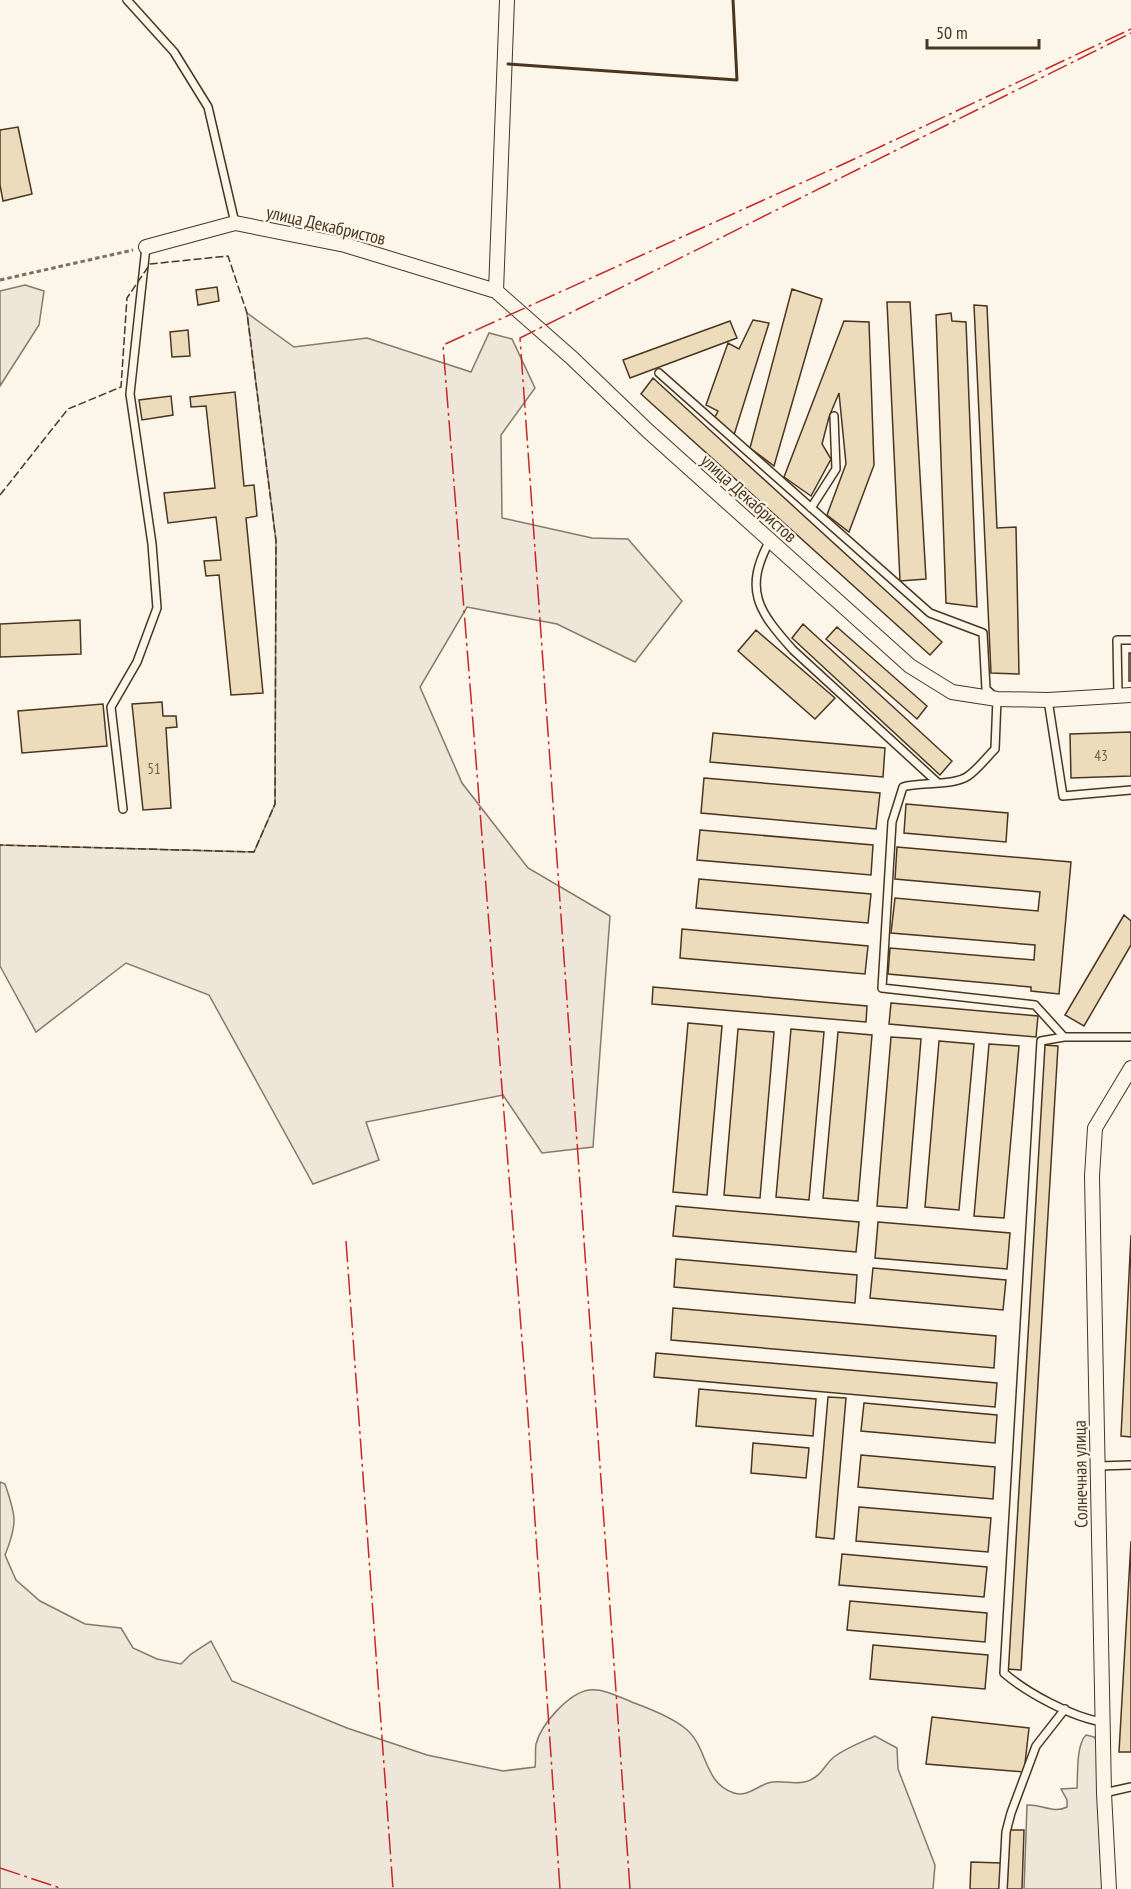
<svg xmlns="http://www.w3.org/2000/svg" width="1131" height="1889" font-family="'PT Sans Narrow',sans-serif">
<rect width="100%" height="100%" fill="#fbf6e9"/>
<path fill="#ede6d9" stroke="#887966" stroke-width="1.5" d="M25,285L44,291L39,325L0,386V291Z
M247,313L294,347L367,338L471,372L489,333L512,339L535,388L501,435L502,518L592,538L628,539L682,601L635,662L557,624L467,607L420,687L462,783L528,868L610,916L593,1147L542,1153L503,1095L366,1122L379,1160L313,1184L209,995L126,963L36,1032L0,966V845L254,852L275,804L276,541Z
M0,1482L5,1484C16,1516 18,1523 5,1555L16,1580L40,1601L85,1624L121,1628L133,1648L157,1659L181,1664L191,1654L211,1641L232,1681L347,1728L427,1755L503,1771L535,1767C536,1759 535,1751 536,1744C541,1724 569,1693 589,1690C605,1688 623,1699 637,1704C653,1710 673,1718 686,1729C708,1747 703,1783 734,1793C747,1797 756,1787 768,1783C781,1779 795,1786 808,1781C822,1776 824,1765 834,1757C846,1748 862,1742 875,1736L897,1748L898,1769L935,1865L933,1889H0Z
M1086,1735L1094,1737L1097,1741L1103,1889H1024L1027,1805C1041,1804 1054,1814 1067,1807V1800L1061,1789L1077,1788C1078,1774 1076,1745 1086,1735Z"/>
<path fill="#ecdcbc" stroke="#4a3520" stroke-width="1.5" d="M18,127L32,194L3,201L0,185V130Z
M217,287L219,301L198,305L196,290Z
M792,289L822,299L774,466L750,448Z
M887,302H910L926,579L900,581Z
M974,305L987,306L997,528L1016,527L1019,674L991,673Z
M951,313L952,321L966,322L977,607L946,603L936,315Z
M753,320L769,323L734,435L714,419L718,411L706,405L728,343L739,349Z
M730,321L737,338L630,378L623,360Z
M844,321L869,322L874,465L849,532L827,515L846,464L839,393L829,417L822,444L831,459L811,496L784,477Z
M188,330L190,356L172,357L170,332Z
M653,378L942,642L930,655L641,394Z
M235,392L244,486L254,485L257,516L246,518L263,693L231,695L219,575L206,576L204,561L221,560L216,517L168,523L164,493L215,488L206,406L191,407L190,397Z
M171,396L173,415L142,420L139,400Z
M80,620L81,654L0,657V624Z
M803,624L952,761L940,775L792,638Z
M837,627L927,706L917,719L826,639Z
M756,630L835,698L815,719L738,651Z
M1129,653H1131V681H1129Z
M162,702L163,716H176L177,727L166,728L171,808L143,810L132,704Z
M103,704L107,746L22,753L18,711Z
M1131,732V776L1071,778L1070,734Z
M713,733L885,748L883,777L710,762Z
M704,778L880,793L876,829L701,813Z
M906,804L1008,813L1006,842L904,833Z
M700,830L873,845L871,875L697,860Z
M897,847L1071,862L1059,994L1031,991V987L888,974L890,948L1034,960L1035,945L891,933L895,898L1038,911L1040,892L895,879Z
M699,879L871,894L868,923L696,908Z
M1124,915L1131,921V945L1084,1026L1065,1015Z
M682,929L868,946L865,974L680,958Z
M653,987L867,1006L866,1022L652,1004Z
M891,1003L1038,1016L1036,1037L889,1024Z
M688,1023L722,1026L707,1195L673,1192Z
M738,1029L774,1032L760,1198L724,1195Z
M791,1029L824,1032L809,1200L776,1197Z
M838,1032L872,1035L858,1201L823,1198Z
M891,1037L921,1039L907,1208L877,1206Z
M939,1041L974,1044L959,1210L925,1207Z
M989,1044L1019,1046L1004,1218L974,1216Z
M1044,1045L1058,1046L1021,1670L1006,1669Z
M676,1206L859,1222L856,1252L673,1236Z
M878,1222L1010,1233L1007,1269L875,1258Z
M1131,1235V1437L1121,1436Z
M676,1259L857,1275L855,1303L674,1287Z
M873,1268L1006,1280L1003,1310L870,1298Z
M673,1308L996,1336L994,1368L671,1340Z
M656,1353L997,1383L995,1407L654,1377Z
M699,1389L816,1399L813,1436L696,1426Z
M828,1397L846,1398L834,1539L816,1537Z
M864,1403L997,1415L995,1443L861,1431Z
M753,1443L809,1448L806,1478L751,1473Z
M861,1455L995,1467L993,1499L858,1487Z
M859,1507L991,1518L988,1552L856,1541Z
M1131,1541V1752H1119Z
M842,1554L987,1567L984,1597L839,1585Z
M850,1601L987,1613L985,1642L847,1630Z
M873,1645L988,1655L985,1689L870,1679Z
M932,1717L1029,1728L1024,1772L926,1764Z
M1009,1830H1024L1022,1889H1007Z
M971,1862L1001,1863L1000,1889H970Z"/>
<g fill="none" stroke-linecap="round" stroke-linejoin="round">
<g stroke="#4a3520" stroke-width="10">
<path id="service" d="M127,0L174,52L208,107L235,223
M659,373L930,613L983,633L986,689L997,699L995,749C987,757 978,769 968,776C954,786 920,782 903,787L892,822L882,988L1035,1005L1064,1037H1131
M811,508L836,469L834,416
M770,540C743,590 758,611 793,650L938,783
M1118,695L1117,640H1131
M1048,700L1063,796L1131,790
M123,809L111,707L137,662L157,608L152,544L130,394L146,247
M1064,1037L1041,1041L1004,1673C1027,1693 1072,1717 1102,1722
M1098,1466L1131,1465
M1104,1793L1131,1787
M1003,1889L1006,1832L1011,1813L1036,1746L1065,1709"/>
</g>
<g stroke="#4a3520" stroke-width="16">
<path id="minor" d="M146,247L235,223L345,245L496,291L572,358L648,431L910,666L952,692L997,699L1048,700L1131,695
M496,291L507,0
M1109,1889L1104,1793L1092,1176L1095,1128L1131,1068"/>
</g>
<path stroke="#7f6f5c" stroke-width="3" stroke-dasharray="4.5 3" stroke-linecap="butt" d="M0,280L133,250"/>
<use href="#service" stroke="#fbf6e9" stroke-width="7"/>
<use href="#minor" stroke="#fbf6e9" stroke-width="14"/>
<path stroke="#4a3520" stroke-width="1.5" stroke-dasharray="8 3" stroke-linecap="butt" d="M0,495L68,409L121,387L127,298L150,264L228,256L247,313L276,541L275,804L254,852L0,845"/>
<path stroke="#4a3520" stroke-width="3" d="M508,64L737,80L733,0"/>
<path stroke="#c62828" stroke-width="1.5" stroke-dasharray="21 4.5 3 4.5" stroke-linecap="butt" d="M346,1241L393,1889
M0,1868L63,1889
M560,1889L527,1403L443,345L850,161L1131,29
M630,1889L520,338L1131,33"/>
</g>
<g text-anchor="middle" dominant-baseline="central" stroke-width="4.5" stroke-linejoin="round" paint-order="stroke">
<g font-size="15" fill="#725f47">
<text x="1101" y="755">43</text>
<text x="154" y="768">51</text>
</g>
<g font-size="18" fill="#4a3520" stroke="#fbf6e9">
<text transform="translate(326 225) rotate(13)">улица Декабристов</text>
<text transform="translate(749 498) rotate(42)">улица Декабристов</text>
<text transform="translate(1080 1474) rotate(-91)">Солнечная улица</text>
</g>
</g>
<path d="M927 39v9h112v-9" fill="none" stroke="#4a3520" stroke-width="3"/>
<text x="936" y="39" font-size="18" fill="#4a3520" stroke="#fbf6e9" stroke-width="4.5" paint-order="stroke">50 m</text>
</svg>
